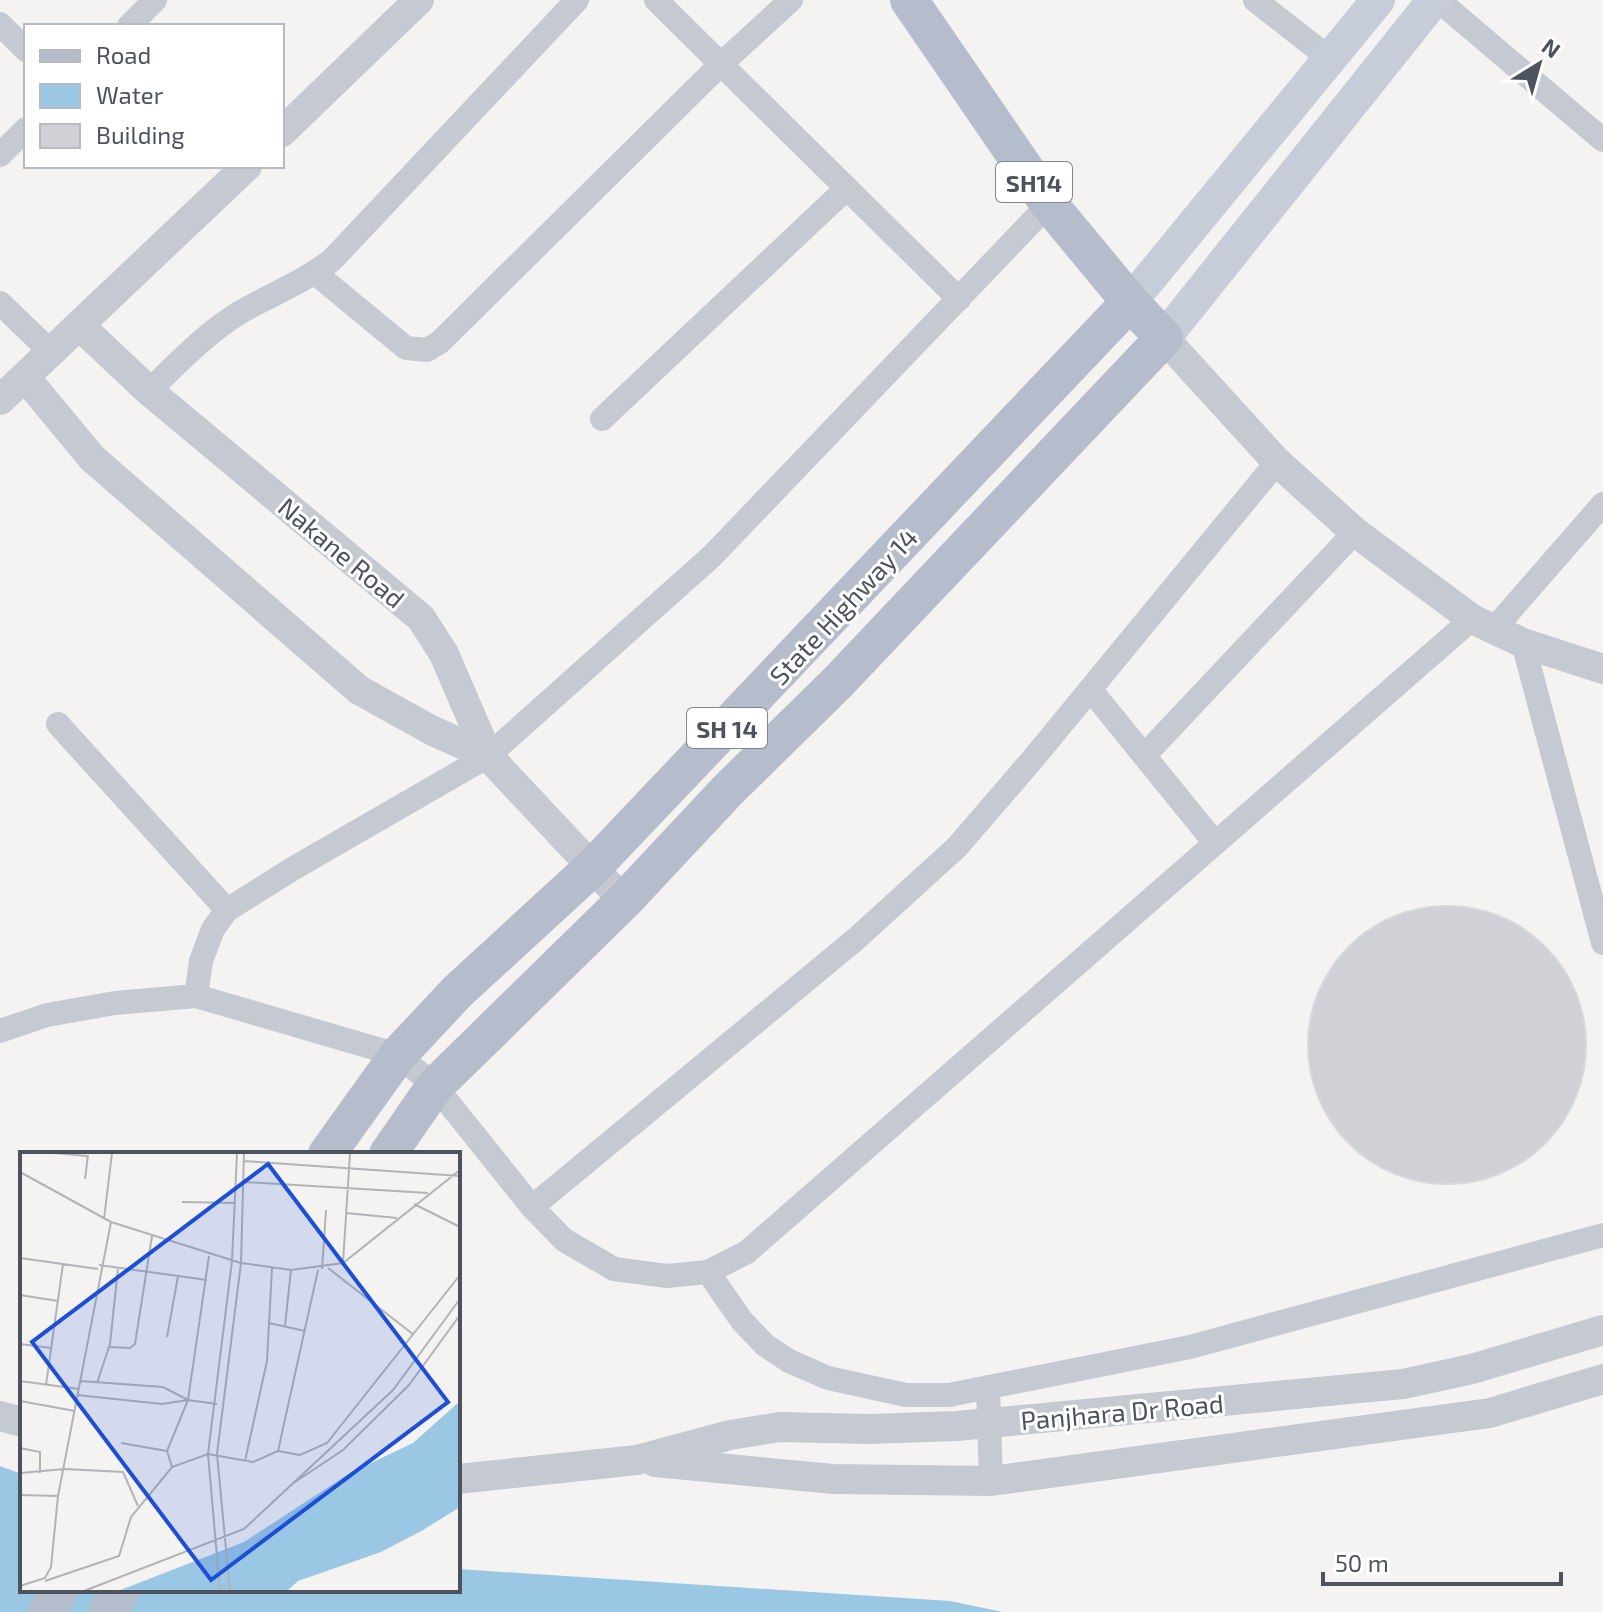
<svg xmlns="http://www.w3.org/2000/svg" width="1603" height="1612" font-family="'Exo 2',sans-serif">
<rect width="100%" height="100%" fill="#f4f3f2"/>
<path fill="#99c7e4" d="M0,1466L22,1474V1590H458V1569L950,1601L1003,1612H0Z"/>
<path fill="#d0d1d6" stroke="#d7d8dd" stroke-width="2" d="M1308 1045a139 139 0 1 1 278 0a139 139 0 1 1-278 0Z"/>
<g fill="none" stroke-linecap="round" stroke-linejoin="round">
<path stroke="#c5cad2" stroke-width="24" d="M656,0L959,299
M1255,0L1330,59
M1438,0L1603,140
M0,24L26,50
M129,26L155,0
M0,155L26,129
M315,273L406,348L427,350L440,342L721,64L791,0
M0,303L52,353
M149,391C178,363 205,334 239,313C270,295 304,282 332,260L577,0
M602,419L847,188
M1494,629L1603,504
M1523,643L1603,943
M1090,689L1215,843
M58,724L227,910
M1144,756L1355,532
M196,996L201,961L213,929L227,910L294,868L488,756L712,556L1049,204
M0,1031L47,1015L115,1003L196,996L398,1055L435,1086L532,1207L564,1240L614,1269L667,1276L708,1272L747,1252L1472,619
M532,1207L856,939L957,847L1032,760L1277,462
M708,1272L742,1321L765,1345L789,1361L828,1378L906,1395H949L1190,1347L1603,1235
M988,1387L991,1481"/>
<path stroke="#c5cad2" stroke-width="30" d="M282,132L419,0
M80,326L149,391L421,618L444,654L488,756L624,901
M1164,338L1277,462L1355,532L1472,619L1523,643L1603,669
M25,377L92,458L359,690L431,730L488,756
M0,400L247,166
M0,1416L22,1422
M655,1462L833,1479L991,1481L1490,1413L1603,1379
M458,1479L637,1460L730,1435L780,1427L870,1429L957,1426L1403,1384L1472,1369L1603,1330"/>
<path stroke="#c7cdd8" stroke-width="34" d="M1130,302L1378,0
M1164,338L1434,0"/>
<path stroke="#b5bdcd" stroke-width="38" d="M327,1154L398,1055L457,992L593,867L1130,302
M388,1154L435,1086L624,901L727,791L838,682L1164,338L1130,302L1049,204L909,0
M47,1612L59,1590
M108,1612L121,1590"/>
</g>
<g text-anchor="middle" dominant-baseline="central" stroke-width="6" stroke-linejoin="round" paint-order="stroke">
<g fill="#fff" stroke="#82868e" stroke-width="2">
<rect x="996" y="162" width="76" height="40" rx="6"/>
<rect x="687" y="708" width="80" height="40" rx="6"/>
</g>
<g font-size="24" font-weight="bold" fill="#4c525e">
<text x="1034" y="182">SH14</text>
<text x="727" y="728">SH 14</text>
</g>
<g font-size="26" fill="#4c525e" stroke="#fff">
<text transform="translate(342 552) rotate(40)">Nakane Road</text>
<text transform="translate(843 606) rotate(-47)">State Highway 14</text>
<text transform="translate(1122 1411) rotate(-5)">Panjhara Dr Road</text>
</g>
</g>
<g transform="translate(20 1152)">
<rect width="440" height="440" fill="#f4f3f2"/>
<path d="M440,249V355L403,378L361,400L278,429L267,439H98L224,390L330,321L393,291Z" fill="#99c7e4"/>
<path fill="none" stroke="#b1b3b7" stroke-width="2" d="M34,1L67,4M224,9L440,24M0,20L91,70L221,111L197,302L210,439M65,27L68,3M224,30L408,41M162,50L215,51M394,52L440,75M326,61L377,66M84,67L92,1M0,106L78,117M221,111L271,118L323,111L440,18M221,111L224,1M323,111L330,1M79,113L187,128M308,116L394,183M302,117L306,58M0,143L38,149M249,171L285,179M265,174L271,118M147,185L158,124M0,192L31,196M89,195L110,196L115,192L132,84M0,229L59,237M60,229L143,235L168,248L197,252M77,231L90,192L98,116M26,233L43,112M57,243L142,252L168,248M0,249L55,259M101,291L147,299M0,296L20,300V321M258,299L280,303L307,291L440,123M225,309L247,209L252,116M152,315L147,299L168,248L189,104M0,321L45,317L103,320L118,354M272,332L323,298L389,233L440,163M0,343L38,344M25,429L99,404L111,365L152,315L188,302L233,310L258,299L298,118M0,434L25,426L31,415L38,344L91,70M64,439L224,377L373,238L440,147M200,439L188,302L212,109L217,1"/>
<path fill="#1d4ed8" fill-opacity="0.15" stroke="#1d4ed8" stroke-width="4" d="M248,12L428,250L191,428L12,190Z"/>
<rect width="440" height="440" fill="none" stroke="#4c525e" stroke-width="4"/>
</g>
<rect x="24" y="24" width="260" height="144" fill="#ffffff" stroke="#b7babf" stroke-width="2"/>
<rect x="40" y="50" width="40" height="12" fill="#b5bdcd" stroke="#b7babf" stroke-width="2"/>
<text x="96" y="64" font-size="24" fill="#4c525e">Road</text>
<rect x="40" y="84" width="40" height="24" fill="#99c7e4" stroke="#b7babf" stroke-width="2"/>
<text x="96" y="104" font-size="24" fill="#4c525e">Water</text>
<rect x="40" y="124" width="40" height="24" fill="#d0d1d6" stroke="#b7babf" stroke-width="2"/>
<text x="96" y="144" font-size="24" fill="#4c525e">Building</text>
<g transform="translate(1539 64) rotate(37)" stroke="#ffffff" stroke-width="6" paint-order="stroke">
<path d="M0-6L14 30L0 20L-14 30Z" fill="#4c525e"/>
<text y="-12" font-size="22" font-weight="bold" text-anchor="middle" fill="#4c525e">N</text>
</g>
<path d="M1323 1572v12h238v-12" fill="none" stroke="#4c525e" stroke-width="4"/>
<text x="1335" y="1572" font-size="24" fill="#4c525e" stroke="#ffffff" stroke-width="6" paint-order="stroke">50 m</text>
</svg>
